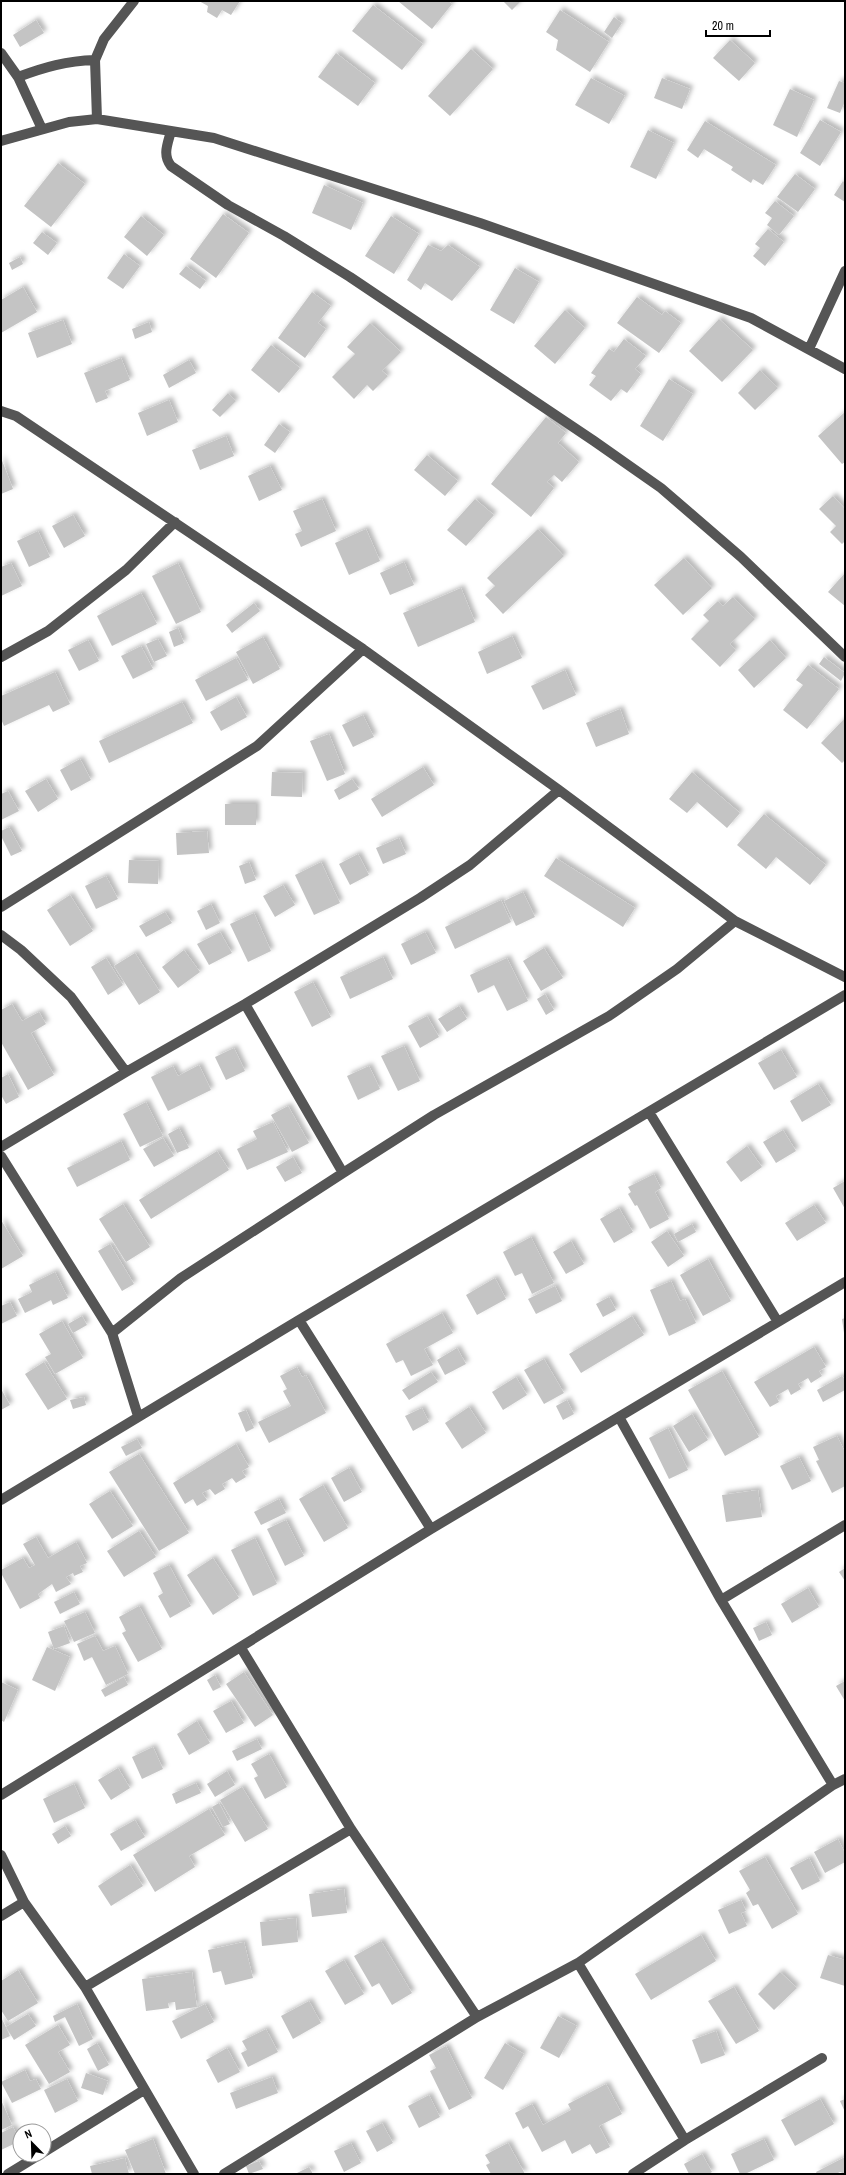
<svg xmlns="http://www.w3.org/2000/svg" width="846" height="2175" font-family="'Archivo Narrow',sans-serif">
<defs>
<filter id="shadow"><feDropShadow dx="3.5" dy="-3.5" stdDeviation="2" flood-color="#0004"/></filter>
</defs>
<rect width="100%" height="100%" fill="#fff"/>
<path fill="#c4c4c4" filter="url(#shadow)" d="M199,1H240L231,15L222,10L217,18L207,12L208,6Z
M398,1H448L452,4L432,29Z
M503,1H521L512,10Z
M373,5L423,44L402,70L352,31Z
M560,10L609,42L590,72L556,50L558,40L546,32Z
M614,17L622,23L612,38L604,32Z
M36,20L44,33L20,47L13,35Z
M730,40L755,63L739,81L713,58Z
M471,49L493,69L450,116L428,96Z
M336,53L375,83L358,106L318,77Z
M591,78L625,96L609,124L575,105Z
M662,78L690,89L682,109L654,98Z
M839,81L845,83V101L840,113L827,108Z
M790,89L814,100L797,137L773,125Z
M820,120L841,132L820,166L800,153Z
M705,121L776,165L763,185L753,179L751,183L731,170L733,167L704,149L698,158L687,150Z
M648,130L674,143L656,179L630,167Z
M58,163L85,184L51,227L24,206Z
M795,174L815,189L798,212L777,197Z
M843,181L845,183V202L834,195Z
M324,185L363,203L351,230L312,213Z
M775,201L794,216L779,235L767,225L772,218L765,213Z
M223,214L249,233L216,278L190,259Z
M141,216L164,235L147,256L124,237Z
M391,216L419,234L394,274L365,256Z
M768,229L784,242L765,266L753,256L760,248L755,244Z
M42,232L57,243L48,255L33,243Z
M428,245L441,251L448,245L480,267L452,301L425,283L421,290L407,280Z
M124,254L140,266L123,289L107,278Z
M20,257L23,264L12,270L9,263Z
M186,266L206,281L200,289L179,274Z
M515,268L539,282L514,324L490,310Z
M23,287L37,312L1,333V300Z
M312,292L331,306L318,323L326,329L305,358L278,338Z
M637,297L662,315L665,311L681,323L659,353L617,323Z
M565,310L585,328L555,364L534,346Z
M719,319L753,350L722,382L689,351Z
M63,320L72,344L37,358L28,333Z
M149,322L152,332L135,339L132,329Z
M370,323L401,352L382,371L388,376L373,391L367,385L354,399L332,377L355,354L347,347Z
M624,339L646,356L635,369L641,374L627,393L621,389L611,401L589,385L596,376L591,373L609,349L614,352Z
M271,345L300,368L279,393L251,370Z
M121,358L130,380L105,391L108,398L96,403L84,373Z
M189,360L196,373L169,388L163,375Z
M760,370L778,388L755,410L738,393Z
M669,379L693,394L663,441L640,426Z
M228,393L236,401L220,417L212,410Z
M169,400L178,422L147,436L138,413Z
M845,412V462L842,464L818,436Z
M546,417L566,433L558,443L579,462L562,482L554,475L547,482L554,488L531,517L491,484Z
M279,424L290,432L275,453L264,445Z
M226,436L234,456L200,470L192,450Z
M427,455L458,481L445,496L414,470Z
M1,458L13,489L1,494Z
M270,466L282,490L259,501L248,476Z
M833,496L845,509V541L842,544L830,532L836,526L819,509Z
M322,499L336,531L301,547L295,534L302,531L293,511Z
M475,499L494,515L466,546L447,530Z
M73,515L85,536L64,548L52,526Z
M366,529L380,561L349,575L335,543Z
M538,529L564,556L503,614L485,595L495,586L487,578Z
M38,531L50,557L29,567L17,541Z
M684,558L712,588L683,615L654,585Z
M404,562L414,585L390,595L380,573Z
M11,563L22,586L1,596V567Z
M178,563L201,612L176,624L152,576Z
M845,573V606L828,592Z
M461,588L475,622L418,647L403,613Z
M141,593L157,624L112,646L97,616Z
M733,597L755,619L730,644L736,650L720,667L691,639L709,621L703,615L718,601L723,606Z
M254,603L260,611L232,633L226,625Z
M178,628L184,643L174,647L169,632Z
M512,636L522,658L487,674L478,652Z
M263,637L280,669L253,684L236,652Z
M158,639L167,656L154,662L146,644Z
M88,640L99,661L79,671L68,650Z
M770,640L786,658L754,688L738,670Z
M141,646L153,669L133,679L121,656Z
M824,657L845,673L841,681L819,664Z
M236,658L248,680L206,701L195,680Z
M808,665L839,689L807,729L783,710L803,685L796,680Z
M565,670L576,695L543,710L531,686Z
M55,672L70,704L53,712L49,705L4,726L1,719V696Z
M236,697L247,717L221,731L210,712Z
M182,702L193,723L109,763L99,741Z
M620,709L629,734L596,747L586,723Z
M363,715L374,737L353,747L342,725Z
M845,718V760L842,763L821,743Z
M329,734L345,774L327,781L310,741Z
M80,759L91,780L71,791L60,770Z
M423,767L434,785L382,817L371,799Z
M272,772L303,773L302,797L271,796Z
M692,772L740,813L727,828L697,802L687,813L669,799Z
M46,779L58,799L38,812L25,791Z
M352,779L359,789L339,800L334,790Z
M8,791L19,811L1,820V794Z
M225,804H256V825H225Z
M764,814L826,865L810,885L776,857L766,869L737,845Z
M9,827L22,851L11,856L1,836V831Z
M207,831L209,853L177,855L176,833Z
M399,838L406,854L383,864L376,848Z
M358,854L369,875L350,885L339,864Z
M556,858L635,908L623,927L544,876Z
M129,860L159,861L158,884L128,883Z
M249,862L256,880L245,884L239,866Z
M321,862L340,903L314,915L295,875Z
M106,876L118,899L96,909L85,886Z
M283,885L295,905L275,917L263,896Z
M523,892L535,917L516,926L504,901Z
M70,895L93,931L70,946L47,910Z
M501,900L511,922L455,949L445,927Z
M211,904L220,923L206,930L197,911Z
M165,912L172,923L146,937L139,926Z
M254,913L271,951L248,962L230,924Z
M220,932L232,953L209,965L197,944Z
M425,932L436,953L411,965L401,944Z
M544,948L563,978L541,991L523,961Z
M184,950L200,972L178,988L162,967Z
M135,953L160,992L139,1005L114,966Z
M383,957L393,979L350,999L340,977Z
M106,958L123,985L108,995L91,967Z
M507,958L528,1001L507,1011L494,985L478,993L470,975Z
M313,982L331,1017L312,1027L294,992Z
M545,994L554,1010L546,1015L537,999Z
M12,1004L22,1021L39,1012L46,1024L31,1033L54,1075L28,1090L1,1042V1010Z
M459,1006L467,1019L447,1032L438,1019Z
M427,1016L439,1037L420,1048L408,1026Z
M404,1046L420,1081L398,1091L381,1056Z
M234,1048L245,1071L226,1080L215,1057Z
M781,1050L797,1077L774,1090L758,1063Z
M199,1065L211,1090L168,1111L151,1077L173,1066L178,1076Z
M369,1066L380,1089L358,1100L347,1076Z
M8,1074L19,1097L6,1104L1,1095V1078Z
M818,1084L831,1105L802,1122L790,1101Z
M146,1102L163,1136L140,1147L123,1114Z
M288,1106L309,1143L292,1152L271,1115Z
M273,1122L288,1152L247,1170L237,1149L257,1139L253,1131Z
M179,1128L189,1148L177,1153L168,1134Z
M783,1130L796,1151L776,1163L763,1142Z
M163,1138L174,1156L154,1167L143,1149Z
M121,1141L130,1160L77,1187L67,1168Z
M747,1146L762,1167L741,1182L726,1162Z
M217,1151L229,1170L151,1219L139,1200Z
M293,1157L302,1173L285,1182L276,1167Z
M654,1174L661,1188L655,1192L669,1219L650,1229L637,1205L635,1206L628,1194L631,1192L628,1187Z
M845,1181V1209L833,1188Z
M123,1204L150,1247L126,1262L99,1219Z
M814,1205L826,1223L797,1241L785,1223Z
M619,1208L633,1232L614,1243L600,1219Z
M1,1220L23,1256L1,1269Z
M692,1224L696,1232L678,1242L674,1234Z
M667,1231L684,1256L668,1267L651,1242Z
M531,1237L554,1283L532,1294L522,1273L515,1276L503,1252Z
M571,1241L584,1264L566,1274L553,1252Z
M110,1244L134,1284L122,1291L98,1251Z
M708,1259L731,1301L703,1316L680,1275Z
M55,1272L68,1298L53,1305L51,1300L25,1313L18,1299L32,1292L29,1285Z
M495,1278L506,1299L477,1315L466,1295Z
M671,1281L680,1301L685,1299L696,1323L669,1336L650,1290Z
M555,1286L562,1301L536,1314L528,1299Z
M609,1297L616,1310L603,1317L596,1304Z
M10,1302L17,1316L1,1324V1306Z
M442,1313L453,1333L424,1349L433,1365L411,1376L403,1360L396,1363L386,1344Z
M82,1316L87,1325L73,1333L68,1324Z
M632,1316L644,1335L581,1373L569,1354Z
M845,1318V1332L844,1333L842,1319Z
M62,1321L83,1358L55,1374L45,1357L51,1354L39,1334Z
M814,1347L826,1367L819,1371L822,1376L811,1383L808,1378L798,1384L801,1389L791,1395L788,1389L776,1396L779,1402L770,1407L754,1382Z
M457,1348L466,1364L445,1375L437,1360Z
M544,1359L564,1393L544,1404L524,1370Z
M44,1362L67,1399L48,1410L25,1374Z
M297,1367L302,1377L306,1375L326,1413L269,1443L258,1422L291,1406L283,1391L287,1389L280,1376Z
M722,1371L759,1437L725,1456L688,1390Z
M431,1372L438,1382L409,1400L402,1390Z
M842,1376L845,1380V1390L823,1402L817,1390Z
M516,1377L527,1395L503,1410L492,1392Z
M1,1389L10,1405L1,1410Z
M84,1397L86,1405L73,1409L70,1400Z
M567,1400L574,1414L563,1420L556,1406Z
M469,1407L486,1433L462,1449L445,1423Z
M422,1408L429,1422L413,1431L405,1416Z
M246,1410L254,1428L246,1432L238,1413Z
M692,1414L708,1440L689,1452L673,1426Z
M668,1428L688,1470L669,1479L649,1438Z
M837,1436L845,1452V1486L832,1493L816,1461L819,1460L813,1447Z
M137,1439L142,1448L126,1456L121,1447Z
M236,1444L249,1467L242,1471L246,1477L236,1483L232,1478L222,1484L225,1489L215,1495L210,1489L202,1493L207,1500L197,1506L193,1499L185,1504L173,1483Z
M139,1454L189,1533L159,1551L109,1472Z
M799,1457L811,1481L792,1490L780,1466Z
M349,1468L362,1492L344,1502L331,1478Z
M323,1485L348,1528L324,1542L299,1499Z
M758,1490L762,1517L726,1522L722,1495Z
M110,1491L133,1526L112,1539L89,1504Z
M279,1499L286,1513L261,1525L254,1512Z
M286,1520L304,1556L285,1566L267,1529Z
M139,1531L156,1557L124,1577L107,1551Z
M36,1537L48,1558L76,1542L87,1563L80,1566L83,1572L74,1576L73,1573L66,1577L71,1584L56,1592L52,1584L38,1594L40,1598L20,1609L1,1573V1570L23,1558L29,1568L35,1565L23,1544Z
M255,1538L277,1584L253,1596L231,1550Z
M213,1558L239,1598L213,1615L187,1575Z
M169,1565L191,1606L170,1618L158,1596L163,1593L153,1573Z
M845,1568V1581L839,1572Z
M808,1588L819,1607L792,1623L781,1604Z
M74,1592L80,1604L60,1614L54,1602Z
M139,1606L162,1649L138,1662L122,1633L126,1631L119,1617Z
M85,1612L95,1633L74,1642L64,1621Z
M766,1622L772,1635L759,1641L753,1628Z
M64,1626L70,1643L54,1649L48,1632Z
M95,1636L103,1651L115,1646L128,1674L106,1685L92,1657L84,1661L77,1644Z
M47,1647L70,1657L55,1691L32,1680Z
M244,1672L273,1715L255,1727L226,1684Z
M215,1675L221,1687L213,1691L207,1680Z
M124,1677L128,1685L105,1697L101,1690Z
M845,1681V1701L836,1686Z
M1,1682L18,1690L4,1722L1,1720Z
M231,1701L244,1723L226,1733L213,1711Z
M197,1721L210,1743L189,1755L177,1734Z
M257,1739L262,1749L237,1761L232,1751Z
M153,1747L163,1769L142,1779L132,1757Z
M269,1754L287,1787L265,1799L254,1778L258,1776L251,1764Z
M118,1768L130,1788L111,1800L98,1780Z
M227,1771L235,1785L215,1797L207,1784Z
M196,1783L201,1793L176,1804L172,1794Z
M74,1784L85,1808L54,1823L43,1799Z
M242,1787L268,1829L245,1842L220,1800Z
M219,1803L230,1824L223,1827L212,1807Z
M209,1809L225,1835L189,1856L195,1867L155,1892L133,1855Z
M135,1820L145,1837L121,1851L110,1834Z
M65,1826L71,1836L58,1844L52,1834Z
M838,1839L845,1853V1862L825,1873L814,1852Z
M765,1857L798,1914L772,1929L758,1904L753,1906L746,1893L750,1890L739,1871Z
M809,1858L820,1881L802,1890L790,1868Z
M130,1865L143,1886L111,1906L98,1886Z
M344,1889L347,1913L312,1917L309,1894Z
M741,1900L746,1911L741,1913L747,1926L729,1934L718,1910Z
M296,1918L298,1942L262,1946L260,1922Z
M701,1935L716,1961L651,2000L635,1974Z
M381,1941L412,1993L392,2005L379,1983L372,1987L354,1956Z
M244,1942L253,1978L225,1985L221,1971L213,1973L208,1950Z
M828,1955L845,1960V1986L820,1978Z
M344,1960L364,1994L345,2005L325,1971Z
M18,1970L38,2003L8,2021L1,2010V1981Z
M192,1972L197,2007L176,2010L175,2002L168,2003L169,2008L146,2011L142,1979Z
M780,1972L797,1988L774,2010L758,1994Z
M734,1987L759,2031L736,2044L708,2001Z
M309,2001L321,2023L293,2039L281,2016Z
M77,2004L93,2039L79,2046L65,2017L55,2022L53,2016Z
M205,2004L214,2022L181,2039L172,2021Z
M28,2014L36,2026L14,2040L6,2027Z
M558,2016L577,2026L559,2058L540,2048Z
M1,2017L10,2036L1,2040Z
M58,2025L70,2045L58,2052L70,2072L49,2084L25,2045Z
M266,2029L278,2052L248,2067L241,2053L247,2050L242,2041Z
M716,2031L725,2055L701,2064L692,2040Z
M97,2043L109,2065L98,2071L87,2049Z
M505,2043L524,2054L503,2090L484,2078Z
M446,2046L472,2098L449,2110L430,2071L436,2068L429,2055Z
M227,2048L240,2072L218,2083L206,2060Z
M25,2070L30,2081L36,2079L41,2089L12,2103L1,2082Z
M86,2073L108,2081L103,2095L81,2088Z
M272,2077L278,2093L236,2109L230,2093Z
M67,2079L78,2101L55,2113L44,2090Z
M606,2084L622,2114L599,2126L610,2147L596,2154L590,2144L572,2154L565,2140L542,2152L528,2126L523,2129L515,2113L532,2104L543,2125L571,2110L568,2104Z
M429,2095L440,2117L419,2128L408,2106Z
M820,2099L834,2124L795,2146L781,2120Z
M845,2099V2112L840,2101Z
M1,2100L12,2125L1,2130Z
M382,2123L393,2143L377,2152L366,2131Z
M13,2127L20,2141L1,2150V2133Z
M153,2139L166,2174H135L125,2150Z
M764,2139L774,2160L745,2174H740L731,2154Z
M351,2143L361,2163L344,2172L334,2151Z
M508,2143L525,2174H491L486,2165L490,2163L485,2155Z
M702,2154L712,2172L709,2174H689L684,2164Z
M845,2157V2174L840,2172L836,2174H817L816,2172Z
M125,2158L129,2174H92L90,2166Z
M259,2161L263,2169L249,2174L246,2166Z
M309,2167L313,2174H295Z"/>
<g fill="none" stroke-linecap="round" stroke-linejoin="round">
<path stroke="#555" stroke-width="10" d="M1,53L18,77L42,129
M18,77C45,67 66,61 95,60
M97,119L95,60L104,39L134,1
M171,131C168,143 162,155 171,166L228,205L284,236L350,277L594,441L661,488L741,557L845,657
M1,141L69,122L97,119L214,138L480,223L751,318L845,369
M809,349L845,271
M1,411L16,416L363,649L559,790L735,921L845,977
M1,657L48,631L126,570L175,522
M1,907L257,746L363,649
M1,935L21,950L71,997L126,1072
M245,1004L343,1173
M649,1112L778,1322
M1,1147L126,1072L245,1004L420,898L470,865L559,790
M1,1156L112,1333L138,1416
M299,1320L431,1529
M112,1333L181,1278L343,1173L434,1115L609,1016L677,969L735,921
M619,1417L721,1600L833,1785
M1,1500L299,1320L845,995
M721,1600L845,1525
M1,1795L431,1529L845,1282
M1,1855L24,1902L85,1987L194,2174
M1,1916L24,1902
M578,1963L685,2140L633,2174
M85,1987L351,1829
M477,2017L578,1963L833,1785L845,1779
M685,2140L822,2058
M44,2152L144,2090
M8,2174L39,2155
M224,2174L477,2017L351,1829L241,1648"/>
</g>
<rect width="846" height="2175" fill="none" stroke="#000000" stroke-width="4"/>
<g transform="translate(32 2143) rotate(337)"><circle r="19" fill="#ffffff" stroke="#999999"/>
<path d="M0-3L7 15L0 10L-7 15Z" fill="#000000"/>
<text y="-6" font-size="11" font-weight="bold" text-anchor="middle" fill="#000000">N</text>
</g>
<path d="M706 30v6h64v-6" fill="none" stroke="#000000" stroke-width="2"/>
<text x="712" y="30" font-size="12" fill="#000000" stroke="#ffffff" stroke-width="3" paint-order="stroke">20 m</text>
</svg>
